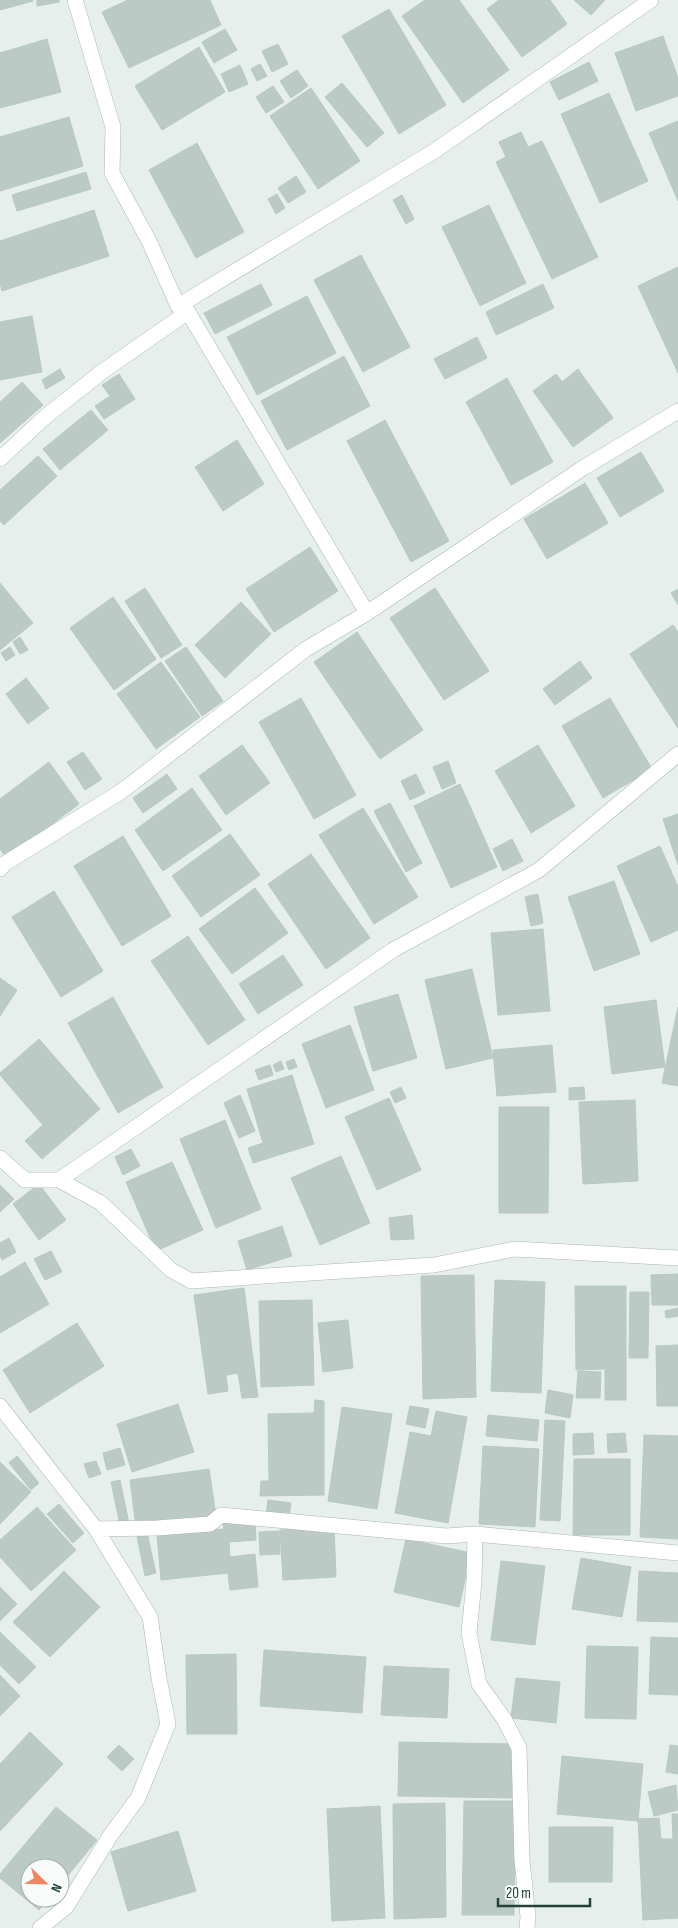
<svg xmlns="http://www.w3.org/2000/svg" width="678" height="1928" font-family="'Sofia Sans Condensed',sans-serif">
<rect width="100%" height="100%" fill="#e6efeb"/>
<path fill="#bbcac4" stroke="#b8c9c2" d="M0,0H32L33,1L0,10Z
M37,0H59V2L37,6Z
M128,0H210L221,25L129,68L102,12Z
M425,0H459L509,70L463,103L402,16Z
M499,0H550L567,24L522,57L487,9Z
M574,0H605L591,15Z
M389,9L446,105L399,134L342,36Z
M225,29L237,50L214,63L202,42Z
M663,36L678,78V96L636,111L615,53Z
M47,39L61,92L0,108V53Z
M278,44L288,64L272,72L262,51Z
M199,47L225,92L162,130L135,86Z
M589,62L598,81L559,100L550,82Z
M260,64L267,76L257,81L251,69Z
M240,65L248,84L229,92L221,74Z
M297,70L308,86L291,98L280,81Z
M342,83L384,133L367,147L325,97Z
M273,86L284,102L266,113L256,97Z
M311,88L360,161L318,189L270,116Z
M609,93L648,181L600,203L561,114Z
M69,117L83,166L0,191V137Z
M678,121V201L649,133Z
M521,132L528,147L542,141L598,257L552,279L496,162L506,157L499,142Z
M197,143L244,232L196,258L149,170Z
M86,172L91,189L17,211L12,195Z
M296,176L306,192L288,203L278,188Z
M277,194L285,208L276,214L268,199Z
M402,195L414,219L406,224L393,200Z
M489,205L526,283L480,306L442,227Z
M94,210L109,256L2,291L0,283V241Z
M361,255L410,347L363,372L314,280Z
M678,267V373L638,286Z
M261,284L272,305L215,334L204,313Z
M543,284L554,308L496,335L486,312Z
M307,296L336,353L257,395L227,337Z
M32,316L42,372L0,380V322Z
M477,337L487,358L445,379L434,359Z
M344,356L370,406L287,450L261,401Z
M60,369L65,378L46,389L42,380Z
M578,369L613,418L573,447L533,391L556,374L562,382Z
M119,374L135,399L104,419L95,406L110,396L102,385Z
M507,378L553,462L511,485L466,402Z
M22,382L43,405L0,443V402Z
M91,410L108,430L60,470L43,449Z
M385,420L449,541L411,562L347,441Z
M237,440L264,484L223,511L195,467Z
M641,452L664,491L620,517L597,478Z
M38,456L57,476L4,525L0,521V490Z
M585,483L608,523L547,559L524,519Z
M310,547L338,591L274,632L246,589Z
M0,583L33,623L0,650Z
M145,588L182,645L161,658L125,601Z
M435,588L489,671L444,700L390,618Z
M678,589V605L671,593Z
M113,597L156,659L114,690L70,628Z
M241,602L271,634L225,678L195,645Z
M673,625L678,632V728L630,654Z
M357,632L423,730L380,759L314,662Z
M20,637L28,650L20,654L13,642Z
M10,647L15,655L6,661L1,653Z
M186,647L223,701L202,716L165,661Z
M580,661L592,678L555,705L543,689Z
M161,662L200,717L156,749L117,694Z
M26,678L49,708L28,724L6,694Z
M301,698L356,795L314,819L259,722Z
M610,698L652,769L603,798L562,726Z
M242,745L270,783L226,815L199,776Z
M538,745L575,806L531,833L495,771Z
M83,752L102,779L85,790L67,762Z
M448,761L456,783L442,789L433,767Z
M49,762L79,804L7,858L0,849V799Z
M167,774L177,789L143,813L133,798Z
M416,774L425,793L410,800L401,781Z
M460,784L497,867L451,888L414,806Z
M192,788L222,830L163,871L135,830Z
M390,803L422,863L406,872L374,811Z
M363,808L418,897L374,924L319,835Z
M678,814V865L663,819Z
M230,834L260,875L201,917L172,876Z
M123,836L171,916L122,946L74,866Z
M512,839L523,861L503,871L493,849Z
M660,846L678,887V930L651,942L617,866Z
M311,854L370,938L326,969L268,884Z
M614,881L640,954L594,971L568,897Z
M255,888L288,933L232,974L199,929Z
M54,891L103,971L61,997L12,917Z
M538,894L543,923L531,926L525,897Z
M543,929L550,1011L498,1015L491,933Z
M188,936L245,1020L208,1045L151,961Z
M283,955L303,985L258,1014L239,984Z
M472,969L493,1058L446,1069L425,980Z
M0,978L17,990L0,1016Z
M398,994L417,1058L373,1071L354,1007Z
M113,997L163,1087L118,1113L68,1023Z
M656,1000L665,1067L612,1074L604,1007Z
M678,1007V1086L662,1083Z
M350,1025L374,1090L326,1108L302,1044Z
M39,1039L100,1109L42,1159L25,1141L43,1125L0,1075V1073Z
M552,1045L556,1092L497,1096L493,1050Z
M294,1059L297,1067L289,1070L286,1062Z
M281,1061L284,1069L276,1072L273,1065Z
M270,1065L273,1075L259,1080L255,1070Z
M292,1075L314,1144L253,1163L248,1148L263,1143L247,1089Z
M401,1087L406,1098L395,1103L390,1092Z
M584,1087L585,1099L569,1100V1088Z
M240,1095L255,1131L239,1138L224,1103Z
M389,1098L421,1170L377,1190L345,1117Z
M635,1100L638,1181L583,1184L579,1102Z
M499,1107H549L548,1213H499Z
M225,1120L261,1209L216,1228L180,1139Z
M131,1149L140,1166L123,1175L115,1157Z
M341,1156L370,1223L320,1245L291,1178Z
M172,1162L203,1230L156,1251L126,1182Z
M39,1184L66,1220L39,1240L13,1204Z
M0,1185L14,1199L0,1212Z
M412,1215L414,1239L391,1240L389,1218Z
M282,1226L292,1256L247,1270L238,1241Z
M9,1238L16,1252L2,1260L0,1255V1243Z
M51,1251L62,1272L45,1280L34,1259Z
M25,1262L49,1304L0,1333V1277Z
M678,1274V1305H652L651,1275Z
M474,1275L476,1397L423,1399L421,1276Z
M495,1280L545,1282L541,1393L491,1391Z
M575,1286H626V1400H605V1369L576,1370Z
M244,1288L258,1397L242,1398L238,1373L226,1375L228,1391L208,1394L194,1295Z
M630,1292H649L648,1358H629Z
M312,1300L314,1385L261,1387L259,1301Z
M678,1308V1316L666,1318L665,1311Z
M348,1320L353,1368L323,1372L318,1323Z
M77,1323L104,1366L30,1413L3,1370Z
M678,1345V1406H657L656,1346Z
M578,1371L601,1372L600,1398H576Z
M548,1390L573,1395L570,1418L545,1413Z
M315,1400L324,1401V1495L260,1496L261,1481H269L268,1414L314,1413Z
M178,1404L194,1452L132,1472L117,1424Z
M410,1406L429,1409L425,1428L406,1424Z
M342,1407L392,1414L377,1509L328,1501Z
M436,1411L467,1417L448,1523L395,1513L410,1432L431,1436Z
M488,1415L539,1420L537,1441L486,1436Z
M545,1420L565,1421L560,1521L540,1520Z
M593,1433L594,1454L573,1455V1434Z
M625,1433L627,1452L608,1453L607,1434Z
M644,1435L678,1436V1539L640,1537Z
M483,1446L539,1449L535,1527L479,1524Z
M120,1448L125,1465L107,1470L103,1453Z
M17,1456L39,1483L31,1490L9,1463Z
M574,1459H630V1535H573Z
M96,1461L101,1474L89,1478L84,1464Z
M0,1462L31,1492L0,1524Z
M209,1469L216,1516L136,1527L130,1480Z
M120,1480L129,1524L120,1525L111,1482Z
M268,1500L291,1503L289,1518L266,1515Z
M59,1504L84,1533L73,1543L47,1514Z
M37,1507L76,1550L31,1591L0,1557V1540Z
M255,1519L256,1540L229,1542L230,1557L255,1554L258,1587L230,1590L228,1573L161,1580L157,1535L224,1529L223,1522Z
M334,1527L336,1577L283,1580L280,1530Z
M279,1531L280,1554L260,1555L259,1532Z
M147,1533L156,1573L145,1576L137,1536Z
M406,1539L471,1553L459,1607L394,1592Z
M581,1558L631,1567L622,1617L572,1609Z
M501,1561L545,1566L535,1645L491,1640Z
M64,1571L100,1607L50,1657L13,1622Z
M639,1571L678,1573V1622L637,1621Z
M0,1587L17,1604L0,1621Z
M0,1632L36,1667L19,1684L0,1665Z
M651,1637L678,1638V1695L649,1694Z
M587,1646L638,1647L636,1719L585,1718Z
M264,1650L366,1657L362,1713L260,1706Z
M236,1654L237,1734H187L186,1655Z
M384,1666L449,1669L447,1718L381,1715Z
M0,1675L20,1696L0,1716Z
M516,1678L560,1682L556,1723L511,1718Z
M30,1732L63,1764L0,1831V1764Z
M399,1742L513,1744L512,1798L398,1796Z
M119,1745L134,1759L122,1771L107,1757Z
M670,1745L678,1746V1774L666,1772Z
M562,1756L643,1764L638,1821L557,1814Z
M676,1785L678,1810L654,1816L648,1792Z
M464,1801H516L514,1915H462Z
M445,1803L446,1917L394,1919L393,1804Z
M380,1806L385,1918L332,1921L327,1809Z
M56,1807L97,1840L60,1885V1868H30V1898H49L39,1910L0,1878V1874Z
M672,1814H678V1918L643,1920L638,1819L659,1818L661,1839H673Z
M549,1827H613L612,1882H549Z
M178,1831L196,1891L128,1911L111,1852Z"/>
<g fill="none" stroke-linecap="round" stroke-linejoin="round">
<g stroke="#a8b8b2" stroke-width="16">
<path id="street" d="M75,0L113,127L112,173L149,241L178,306
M188,312L367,613
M0,459L45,417L103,371L188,312L178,306L436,150L651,0
M0,869L4,864L122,791L306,649L367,613L583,468L678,411
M0,1158L25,1180H59L101,1203L171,1270L191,1281L434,1265L514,1249L678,1258
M59,1180L393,950L539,870L678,754
M0,1406L96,1529L150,1617L159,1678L168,1724L138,1798L110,1836L66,1907L40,1928
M96,1529L157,1528L210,1524L221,1515L446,1536L475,1534L678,1553
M475,1534L474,1582L469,1633L479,1684L504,1719L519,1748L522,1860L528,1917L527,1928"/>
</g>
<use href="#street" stroke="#fff" stroke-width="15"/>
</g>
<g transform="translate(45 1883) rotate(113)"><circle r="24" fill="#f7fbf9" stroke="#a3b1ad"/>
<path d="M0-4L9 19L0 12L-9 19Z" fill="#f4845f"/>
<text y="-8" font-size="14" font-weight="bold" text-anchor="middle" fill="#24423a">N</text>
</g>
<path d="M498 1898v8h92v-8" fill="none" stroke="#24423a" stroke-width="2.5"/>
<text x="506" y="1898" font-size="15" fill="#24423a" stroke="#f7fbf9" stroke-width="4" paint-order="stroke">20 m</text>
</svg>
